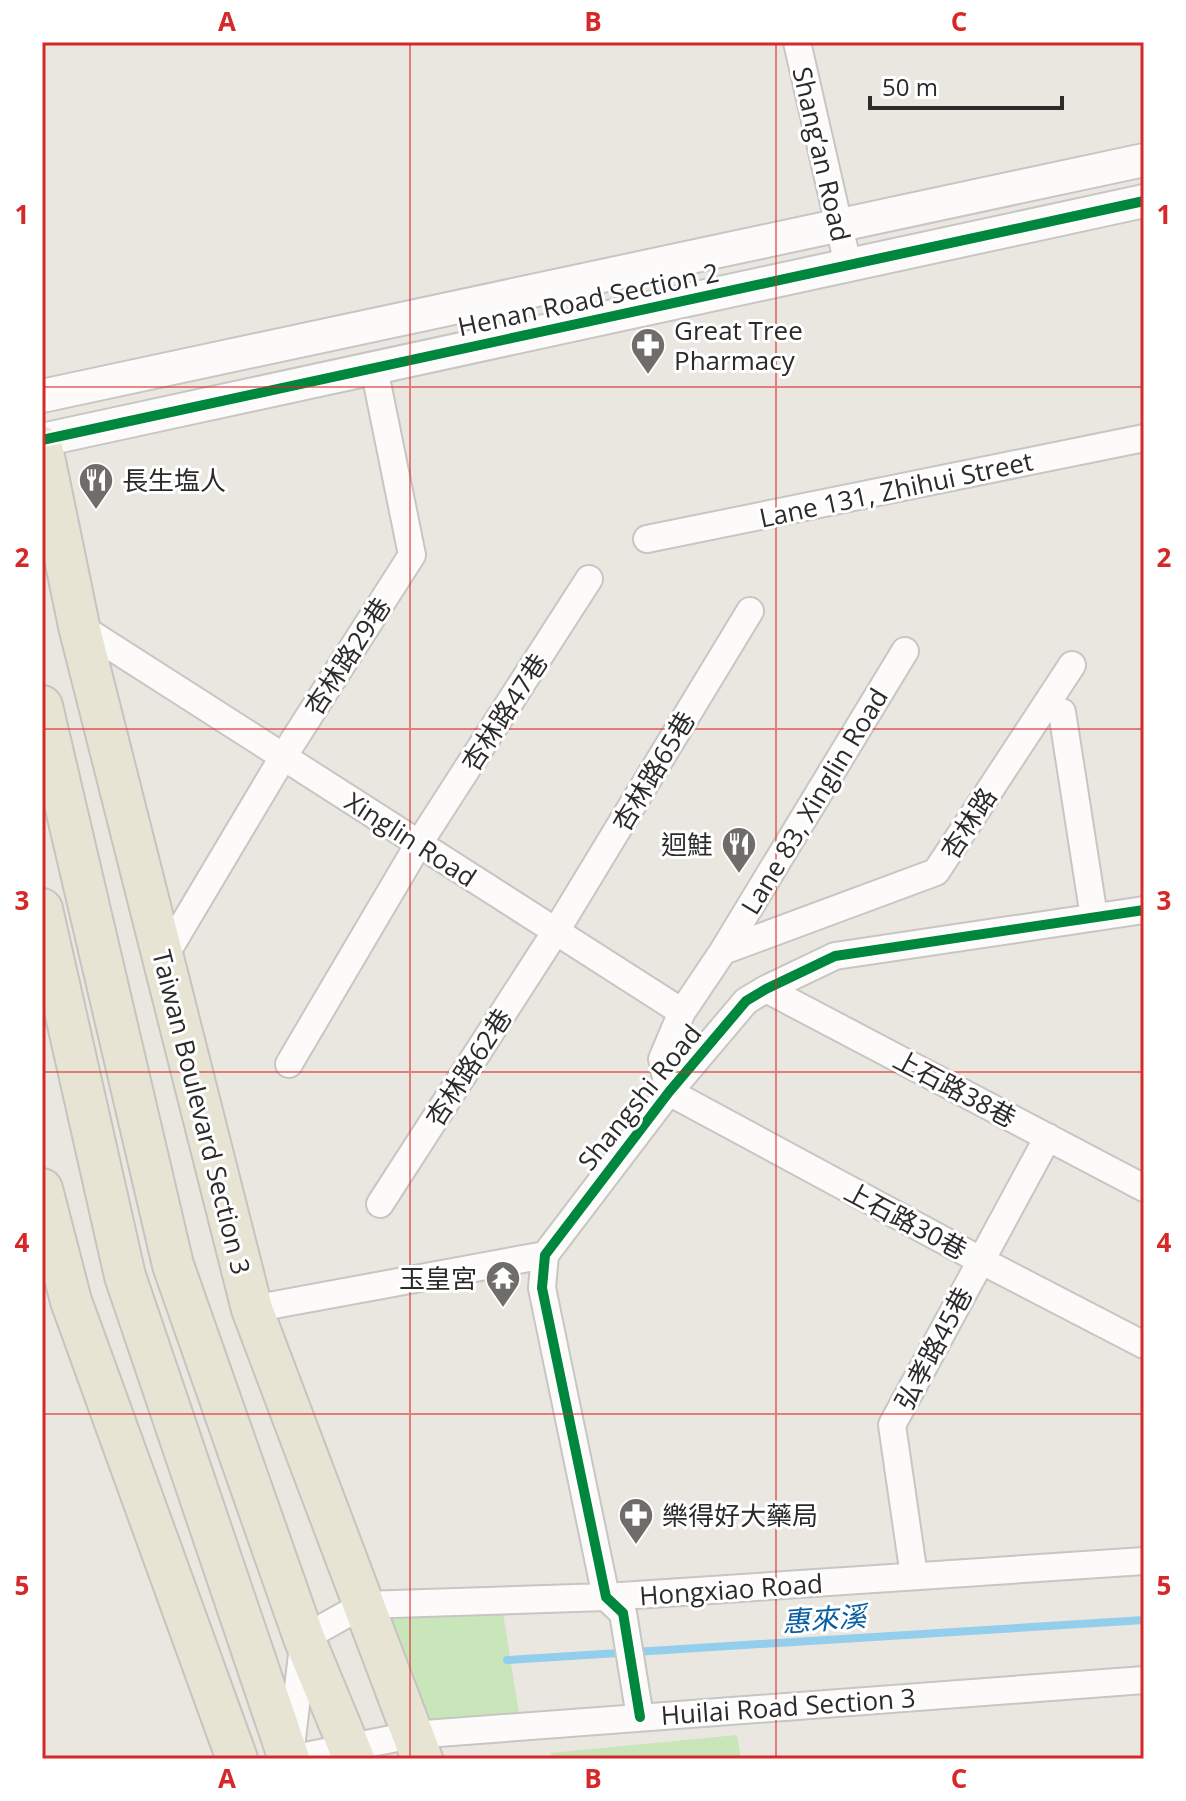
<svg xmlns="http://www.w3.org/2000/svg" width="1186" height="1801" font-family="'Open Sans','Noto Sans TC',sans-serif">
<rect width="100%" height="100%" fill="#eae7e0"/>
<path fill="#c8e6b9" d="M503,1613L520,1720L432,1724L390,1617Z
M737,1735L741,1759H553L550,1753Z"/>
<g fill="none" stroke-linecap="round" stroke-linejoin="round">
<path stroke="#93ceec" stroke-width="8" d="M507,1660L1144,1620"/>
<g stroke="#c7c6c5" stroke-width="30">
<path id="minor" d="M797,42L848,265
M647,539L1144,438
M79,626L682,1012
M905,651L723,951L682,1012L662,1059L669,1092L980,1260L1144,1345
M1062,712L1094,917
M723,951L936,872L1072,665
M164,957L283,757L412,555L374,368
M766,989L1144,1188
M289,1064L418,845L589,579
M380,1204L556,931L750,611
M252,1309L545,1255
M914,1576L892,1425L1048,1137
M640,1717L623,1613L606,1597L542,1288L545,1255L669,1092L746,1001L766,989L835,956L1144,910
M291,1747L304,1638L363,1605L606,1597L1144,1561
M290,1759L412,1735L1144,1680"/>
</g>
<g stroke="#c7c6c5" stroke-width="36">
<path id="tertiary" d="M42,396L1144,160
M42,440L1144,201"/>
</g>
<g stroke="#c5c4c1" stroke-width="44">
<path id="primary" d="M42,447L79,626L252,1309L422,1759
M42,706L173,1265L304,1638L354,1759
M42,909L125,1276L289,1759
M42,1189L71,1301L237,1759"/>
</g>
<use href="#minor" stroke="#fcfbfa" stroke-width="26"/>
<use href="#tertiary" stroke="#fcfbfa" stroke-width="32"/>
<use href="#primary" stroke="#e7e4d4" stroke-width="40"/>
<g stroke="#fff" stroke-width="15">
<path id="cycleway" d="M42,440L1144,201
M640,1717L623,1613L606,1597L542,1288L545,1255L669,1092L746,1001L766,989L835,956L1144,910"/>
</g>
<use href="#cycleway" stroke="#00873e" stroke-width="10"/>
</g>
<path fill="none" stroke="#d62828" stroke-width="2" stroke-opacity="0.55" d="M410,42V1759M776,42V1759M42,387H1144M42,729H1144M42,1072H1144M42,1414H1144"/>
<defs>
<g id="pharmacy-pin" transform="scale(1.8)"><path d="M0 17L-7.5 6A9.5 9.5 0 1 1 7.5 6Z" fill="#6e6d6a" stroke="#fff"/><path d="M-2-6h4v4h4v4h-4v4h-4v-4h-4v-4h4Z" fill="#fff"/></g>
<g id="restaurant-pin" transform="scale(1.8)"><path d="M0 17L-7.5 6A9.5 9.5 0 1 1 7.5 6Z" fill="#6e6d6a" stroke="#fff"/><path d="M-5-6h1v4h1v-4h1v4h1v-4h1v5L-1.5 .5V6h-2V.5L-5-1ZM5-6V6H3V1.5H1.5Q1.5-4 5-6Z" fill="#fff"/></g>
<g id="temple-pin" transform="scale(1.8)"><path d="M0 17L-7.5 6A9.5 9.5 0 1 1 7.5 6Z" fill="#6e6d6a" stroke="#fff"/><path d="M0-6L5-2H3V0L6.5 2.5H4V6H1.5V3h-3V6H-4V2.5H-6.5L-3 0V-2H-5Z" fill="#fff"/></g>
</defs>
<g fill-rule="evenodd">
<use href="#pharmacy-pin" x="648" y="345"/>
<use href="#restaurant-pin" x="96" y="480"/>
<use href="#restaurant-pin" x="739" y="844"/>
<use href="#temple-pin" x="503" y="1278"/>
<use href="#pharmacy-pin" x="636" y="1515"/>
</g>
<g text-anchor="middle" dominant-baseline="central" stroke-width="6" stroke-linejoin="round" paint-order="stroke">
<g font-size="26" fill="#2b2b2b" stroke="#fff">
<text transform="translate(822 154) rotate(77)">Shang’an Road</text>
<text transform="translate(588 299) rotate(-12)">Henan Road Section 2</text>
<text transform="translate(896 489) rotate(-12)">Lane 131, Zhihui Street</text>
<text transform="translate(347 656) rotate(-57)">杏林路29巷</text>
<text transform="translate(504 712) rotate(-57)">杏林路47巷</text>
<text transform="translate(653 771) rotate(-59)">杏林路65巷</text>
<text transform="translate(814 801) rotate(-59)">Lane 83, Xinglin Road</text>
<text transform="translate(968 823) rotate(-57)">杏林路</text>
<text transform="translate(411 839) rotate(33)">Xinglin Road</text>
<text transform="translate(468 1067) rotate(-57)">杏林路62巷</text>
<text transform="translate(955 1088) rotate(28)">上石路38巷</text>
<text transform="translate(639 1097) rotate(-51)">Shangshi Road</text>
<text transform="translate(202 1112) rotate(76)">Taiwan Boulevard Section 3</text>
<text transform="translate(906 1220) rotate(28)">上石路30巷</text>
<text transform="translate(933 1348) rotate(-62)">弘孝路45巷</text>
<text transform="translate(731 1589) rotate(-4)">Hongxiao Road</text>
<text transform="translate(788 1706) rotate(-4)">Huilai Road Section 3</text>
</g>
<g font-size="26" fill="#2b2b2b" stroke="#fff" text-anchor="start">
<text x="674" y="330">Great Tree<tspan x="674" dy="30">Pharmacy</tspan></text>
<text x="122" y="480">長生塩人</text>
<text x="713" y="844" text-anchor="end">迴鮭</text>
<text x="477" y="1278" text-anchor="end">玉皇宮</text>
<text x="662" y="1515">樂得好大藥局</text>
</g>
<g font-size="28" font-style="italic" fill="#0b5fa0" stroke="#fff">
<text transform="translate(824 1618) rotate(-4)">惠來溪</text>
</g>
</g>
<rect width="1186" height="1801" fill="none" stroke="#ffffff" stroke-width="88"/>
<path d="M870 96v12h192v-12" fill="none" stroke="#2b2b2b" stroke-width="4"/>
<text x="882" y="96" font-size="24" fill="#2b2b2b" stroke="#ffffff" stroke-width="6" paint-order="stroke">50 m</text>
<rect x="44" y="44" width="1098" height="1713" fill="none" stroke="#d62828" stroke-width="3"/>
<g font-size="26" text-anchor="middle" font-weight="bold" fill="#d62828">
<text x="227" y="31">A</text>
<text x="593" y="31">B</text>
<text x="959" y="31">C</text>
<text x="22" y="224">1</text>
<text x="1164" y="224">1</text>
<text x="22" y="567">2</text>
<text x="1164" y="567">2</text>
<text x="22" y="910">3</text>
<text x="1164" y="910">3</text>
<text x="22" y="1252">4</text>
<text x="1164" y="1252">4</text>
<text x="22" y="1595">5</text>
<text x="1164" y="1595">5</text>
<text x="227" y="1788">A</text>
<text x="593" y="1788">B</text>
<text x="959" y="1788">C</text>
</g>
</svg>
